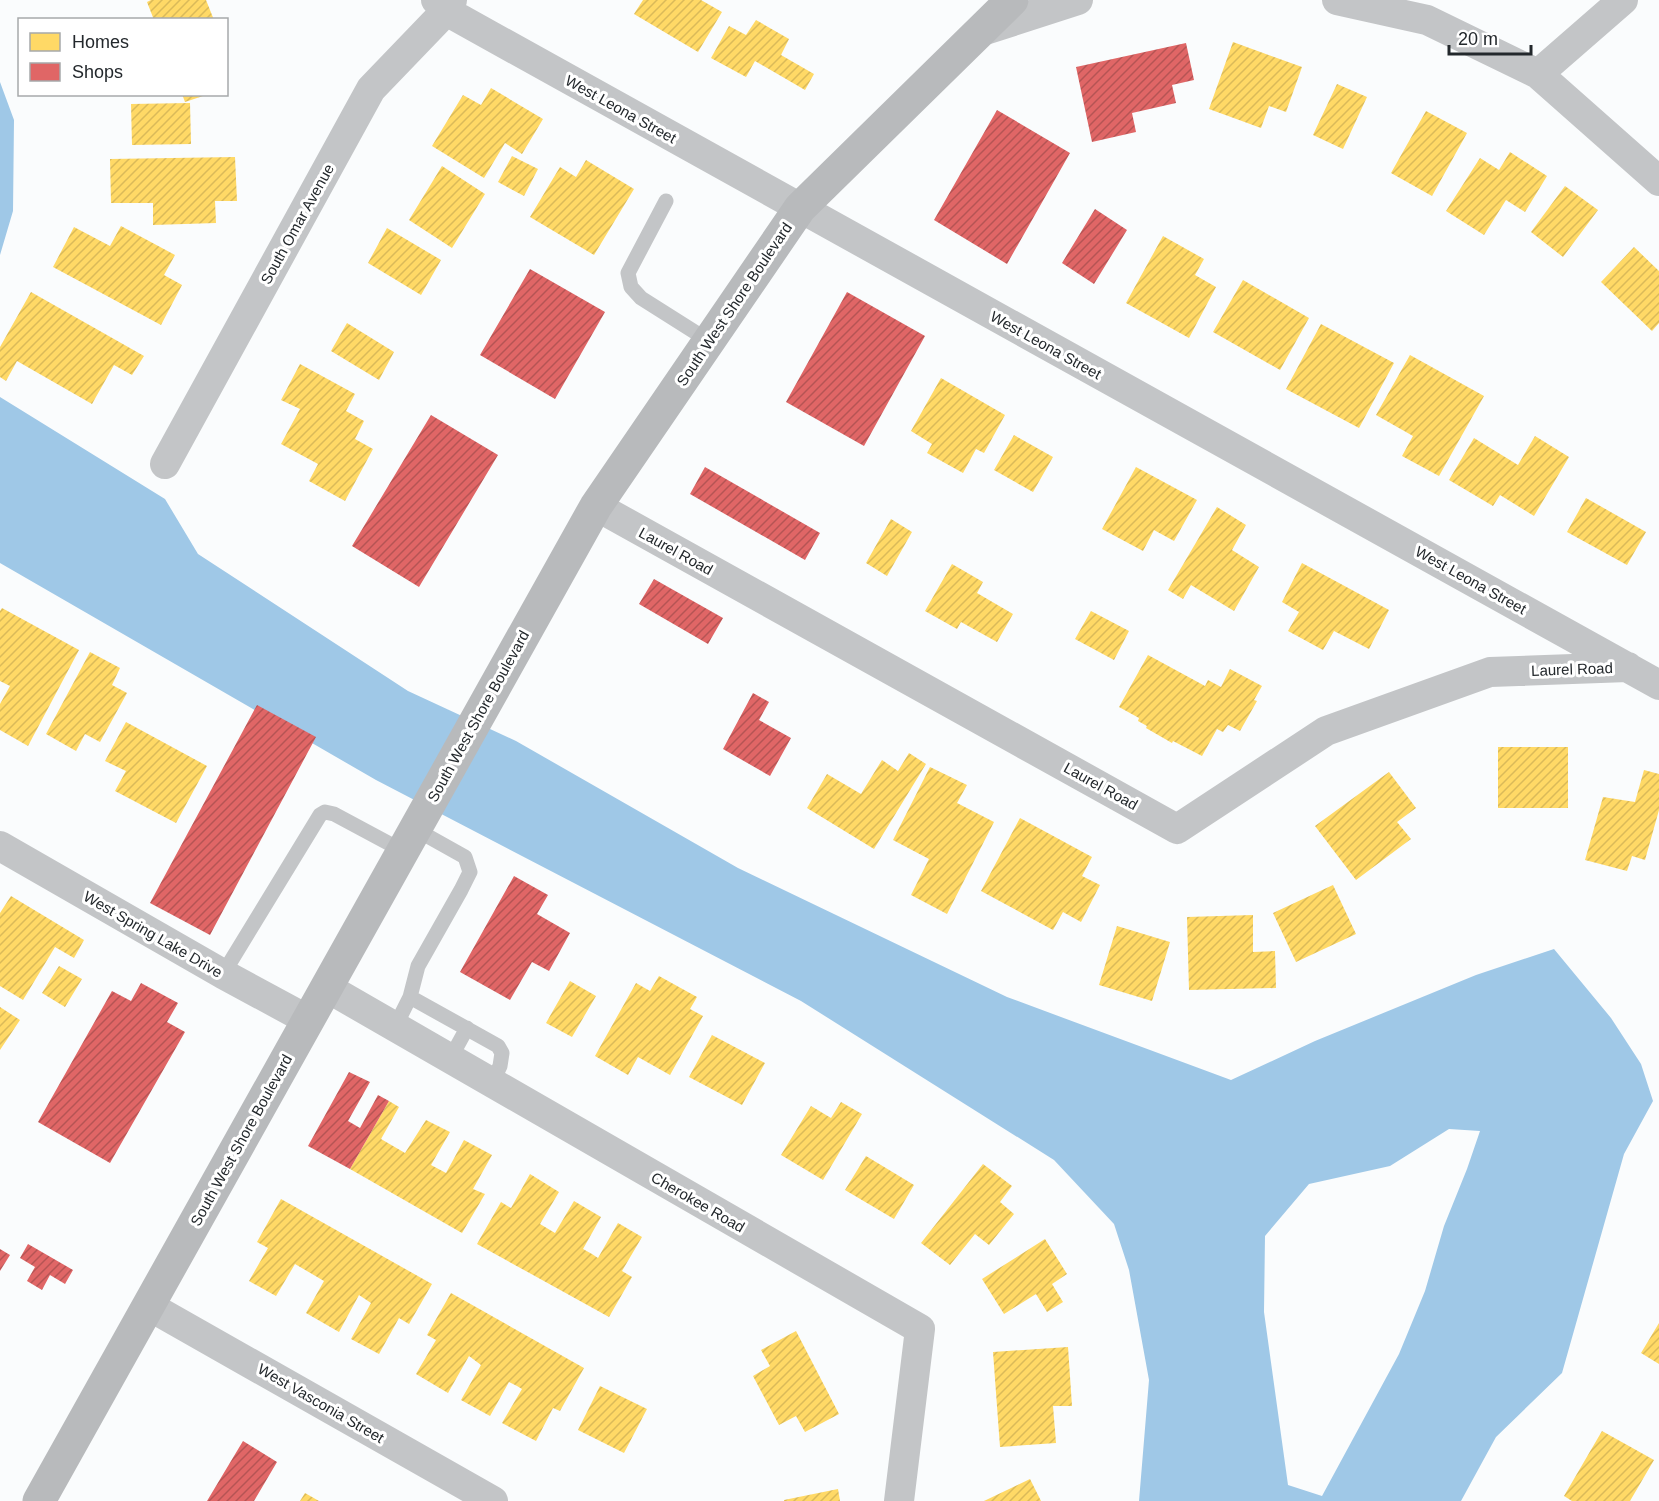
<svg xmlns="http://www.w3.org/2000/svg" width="1659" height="1501" font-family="Arial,sans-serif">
<defs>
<pattern id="homes-hatch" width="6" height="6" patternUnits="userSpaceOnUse" patternTransform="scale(1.5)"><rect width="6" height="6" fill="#ffd966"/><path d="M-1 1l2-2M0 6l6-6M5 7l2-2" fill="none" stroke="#daba59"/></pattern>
<pattern id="shops-hatch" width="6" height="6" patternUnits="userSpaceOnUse" patternTransform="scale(1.5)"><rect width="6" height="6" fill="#e06666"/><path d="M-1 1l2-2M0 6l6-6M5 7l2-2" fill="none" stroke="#b55454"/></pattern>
</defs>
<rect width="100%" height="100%" fill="#fafcfd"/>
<path fill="#9fc8e7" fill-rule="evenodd" d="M0,82L14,120L13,211L0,255Z
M0,397L165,499L198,554L408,691L516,741L738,868L1007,997L1231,1080L1315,1041L1476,975L1554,949L1611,1018L1641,1064L1653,1101L1624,1154L1562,1373L1496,1437L1461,1501H1139L1149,1380L1129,1270L1114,1224L1054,1160L801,1001L376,780L0,563ZM1449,1129L1480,1131L1467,1169L1444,1226L1425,1291L1399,1354L1322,1496L1288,1485L1264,1312L1265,1236L1309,1184L1390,1166Z"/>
<path fill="url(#homes-hatch)" d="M151,0H206L214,20H154L147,2Z
M643,0H701L722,12L698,52L634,14Z
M756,20L789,39L781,55L814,74L805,90L755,61L746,77L711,58L729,26L746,35Z
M1233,42L1302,67L1286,112L1269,106L1261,128L1209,109Z
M1337,84L1367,97L1343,149L1313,135Z
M491,88L543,119L522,154L505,143L484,178L432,146L463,95L481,105Z
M182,94H206V95L185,102Z
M190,103L191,144L132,145L131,104Z
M1426,111L1467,133L1432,196L1391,173Z
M1510,152L1547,176L1525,212L1506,200L1484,235L1446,211L1480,158L1499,170Z
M512,156L538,169L524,196L498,182Z
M235,157L237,201H215L216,223L153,225V203H111L110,159Z
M586,160L634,189L594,255L530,217L560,167L576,177Z
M442,166L485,194L452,248L409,220Z
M1565,186L1598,210L1563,257L1531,232Z
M121,226L175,255L164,275L182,285L161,325L53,267L74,227L110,246Z
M387,228L441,260L421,295L368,263Z
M1163,236L1204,259L1195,275L1216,287L1189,338L1126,303Z
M1634,247L1659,271V323L1652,331L1601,282Z
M1243,280L1309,318L1280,370L1213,332Z
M31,292L144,356L132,375L114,365L92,404L17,361L6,381L0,377V347Z
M347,323L394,352L379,380L331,351Z
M1321,324L1394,363L1359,428L1286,389Z
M1410,355L1484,396L1439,476L1402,456L1413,436L1376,415Z
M300,364L355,394L346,411L364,421L355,439L373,449L345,501L309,481L318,464L281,444L300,409L281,400Z
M941,378L1005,415L984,453L976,449L963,473L927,453L932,444L911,431Z
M1014,435L1053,457L1033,492L994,470Z
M1535,436L1569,457L1534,516L1500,495L1493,506L1449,480L1474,438L1518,465Z
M1136,467L1197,500L1174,541L1154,530L1143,551L1102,529Z
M1586,498L1646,532L1627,565L1567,532Z
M1217,507L1246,525L1232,550L1259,567L1234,611L1191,585L1183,599L1168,590Z
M891,519L912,532L887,576L866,563Z
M1302,563L1389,610L1369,649L1334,631L1323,650L1288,631L1299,612L1282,602Z
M952,564L983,582L977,593L1013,614L997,642L961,622L957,629L925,611Z
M2,608L79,650L28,746L0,730V704L10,686L0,681V611Z
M1091,611L1129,631L1114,660L1075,639Z
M90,652L120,668L112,685L127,693L100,742L85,734L76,751L46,734Z
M1148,655L1205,686L1208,680L1221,687L1230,669L1262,686L1254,700L1257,701L1240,731L1228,725L1223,732L1217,729L1202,756L1173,741L1172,743L1146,728L1147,726L1138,721L1139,718L1119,707Z
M126,722L207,766L176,823L115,791L126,771L105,761Z
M1498,747H1568V808H1498Z
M909,753L926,764L874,849L807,808L827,774L861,794L882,760L898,771Z
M930,767L967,785L957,803L994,822L947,914L911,895L929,859L893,840Z
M1644,770L1659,774V810L1645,860L1632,856L1627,871L1585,860L1603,797L1635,802Z
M1389,772L1416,808L1397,822L1411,839L1356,880L1315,826Z
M1020,818L1092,857L1082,876L1100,885L1081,922L1063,912L1053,930L981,891Z
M1333,885L1356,934L1296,962L1273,913Z
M11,896L84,940L74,958L55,947L23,1000L0,986V913Z
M1253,915V952L1275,951L1276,988L1189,990L1187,917Z
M1117,926L1170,942L1152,1001L1099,985Z
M59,966L82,979L65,1007L42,993Z
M659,976L697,997L690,1009L703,1016L670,1075L638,1057L628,1075L595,1056L636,983L650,991Z
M570,981L596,996L572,1037L546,1023Z
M0,1007L20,1020L0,1050Z
M712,1035L765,1063L742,1105L689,1077Z
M389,1101L399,1107L381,1139L405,1153L426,1120L450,1132L431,1165L446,1173L464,1140L492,1155L473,1189L485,1194L462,1233L350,1169Z
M841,1102L862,1114L823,1180L781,1155L811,1106L831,1118Z
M866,1156L914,1185L894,1219L845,1190Z
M983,1164L1012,1186L1000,1202L1014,1214L989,1245L975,1234L950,1265L921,1243Z
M530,1174L559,1192L540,1224L555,1233L574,1201L601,1217L583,1249L592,1254L598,1258L618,1223L642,1237L622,1271L632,1277L609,1317L477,1244L501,1202L511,1208Z
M281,1199L432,1284L409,1324L399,1318L379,1354L351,1339L371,1303L359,1295L339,1332L306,1313L324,1281L295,1264L276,1296L249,1281L268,1248L257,1242Z
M1045,1239L1067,1274L1052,1284L1063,1302L1047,1312L1036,1294L1004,1314L982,1279Z
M451,1293L584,1368L560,1411L553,1408L536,1441L502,1423L522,1389L517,1386L509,1382L490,1416L461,1400L481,1365L469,1356L448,1393L416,1374L436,1340L427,1335Z
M1659,1323V1364L1641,1353Z
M796,1331L839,1414L805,1432L796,1416L779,1425L753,1376L770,1366L761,1350Z
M1068,1347L1072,1406H1053L1056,1443L1000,1447L993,1352Z
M600,1386L647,1409L624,1453L578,1430Z
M1602,1431L1654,1460L1630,1501H1572L1564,1496Z
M1030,1479L1041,1501H984Z
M838,1489L840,1501H784V1500Z
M305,1493L319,1501H300Z"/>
<path fill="url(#shops-hatch)" d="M1186,43L1194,80L1172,85L1176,103L1132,113L1136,132L1092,142L1076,67Z
M997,110L1070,153L1007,264L934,220Z
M1095,209L1127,230L1094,284L1062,263Z
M530,269L605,312L555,399L480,355Z
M847,292L925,336L864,446L786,402Z
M431,415L498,455L419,587L352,546Z
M705,467L820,533L805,560L690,494Z
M654,579L723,618L708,644L639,604Z
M753,693L769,702L759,720L791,738L770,776L723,749Z
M257,705L316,737L210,935L150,903Z
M514,876L548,895L537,914L570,933L549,971L532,962L510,1000L460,972Z
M141,983L178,1003L167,1022L185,1032L110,1163L38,1122L112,991L131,1001Z
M349,1072L370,1082L348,1121L360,1128L378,1095L389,1101L350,1169L308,1146Z
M28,1244L73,1270L65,1284L50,1275L42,1290L27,1281L35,1267L20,1258Z
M0,1249L10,1255L0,1271Z
M243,1441L277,1462L254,1501H207Z"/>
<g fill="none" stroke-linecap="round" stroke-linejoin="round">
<path stroke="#c3c5c7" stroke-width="15" d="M666,201L628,273L631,287L641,298L709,341
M223,974L320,815L325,812L334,814L403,851
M410,997L498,1046L502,1053L500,1066L492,1083
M395,1027L410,997L418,966L461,890L470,872L465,857L415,829
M450,1059L467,1028"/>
<path stroke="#c3c5c7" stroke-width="30" d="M436,0L446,11L1659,685
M1337,0L1427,20L1538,74L1659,181
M979,32L1078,0
M1538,74L1623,0
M165,464L371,89L446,11L452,0
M596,506L1177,829L1326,731L1490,672L1628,667
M0,846L223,974L308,1020
M326,987L920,1329L899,1501
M149,1306L493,1501"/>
<path stroke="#b8babc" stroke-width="33" d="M39,1501L596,506L800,208L1012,0"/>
</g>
<g text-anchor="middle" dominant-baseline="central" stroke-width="6" stroke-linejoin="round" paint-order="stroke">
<g font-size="15" fill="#23282c" stroke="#fff">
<text transform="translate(621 109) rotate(29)">West Leona Street</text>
<text transform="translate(297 224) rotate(-61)">South Omar Avenue</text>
<text transform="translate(734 304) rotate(-56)">South West Shore Boulevard</text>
<text transform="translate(1046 345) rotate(29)">West Leona Street</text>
<text transform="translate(676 551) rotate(29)">Laurel Road</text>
<text transform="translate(1471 580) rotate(29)">West Leona Street</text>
<text transform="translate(1572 669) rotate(-2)">Laurel Road</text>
<text transform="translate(478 716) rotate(-61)">South West Shore Boulevard</text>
<text transform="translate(1101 786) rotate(29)">Laurel Road</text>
<text transform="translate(153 934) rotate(30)">West Spring Lake Drive</text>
<text transform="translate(241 1140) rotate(-61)">South West Shore Boulevard</text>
<text transform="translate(698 1202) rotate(30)">Cherokee Road</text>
<text transform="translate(321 1403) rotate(30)">West Vasconia Street</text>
</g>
</g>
<rect x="18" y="18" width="210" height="78" fill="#ffffff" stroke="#a7a9ab" stroke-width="1.5"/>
<rect x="30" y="33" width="30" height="18" fill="#ffd966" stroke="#a7a9ab" stroke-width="1.5"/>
<text x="72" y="48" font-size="18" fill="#23282c">Homes</text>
<rect x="30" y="63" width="30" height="18" fill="#e06666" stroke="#a7a9ab" stroke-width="1.5"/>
<text x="72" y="78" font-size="18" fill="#23282c">Shops</text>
<path d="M1449 45v9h82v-9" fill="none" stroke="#23282c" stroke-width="3"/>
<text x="1458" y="45" font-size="18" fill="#23282c" stroke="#ffffff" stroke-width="4.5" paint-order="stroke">20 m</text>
</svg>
